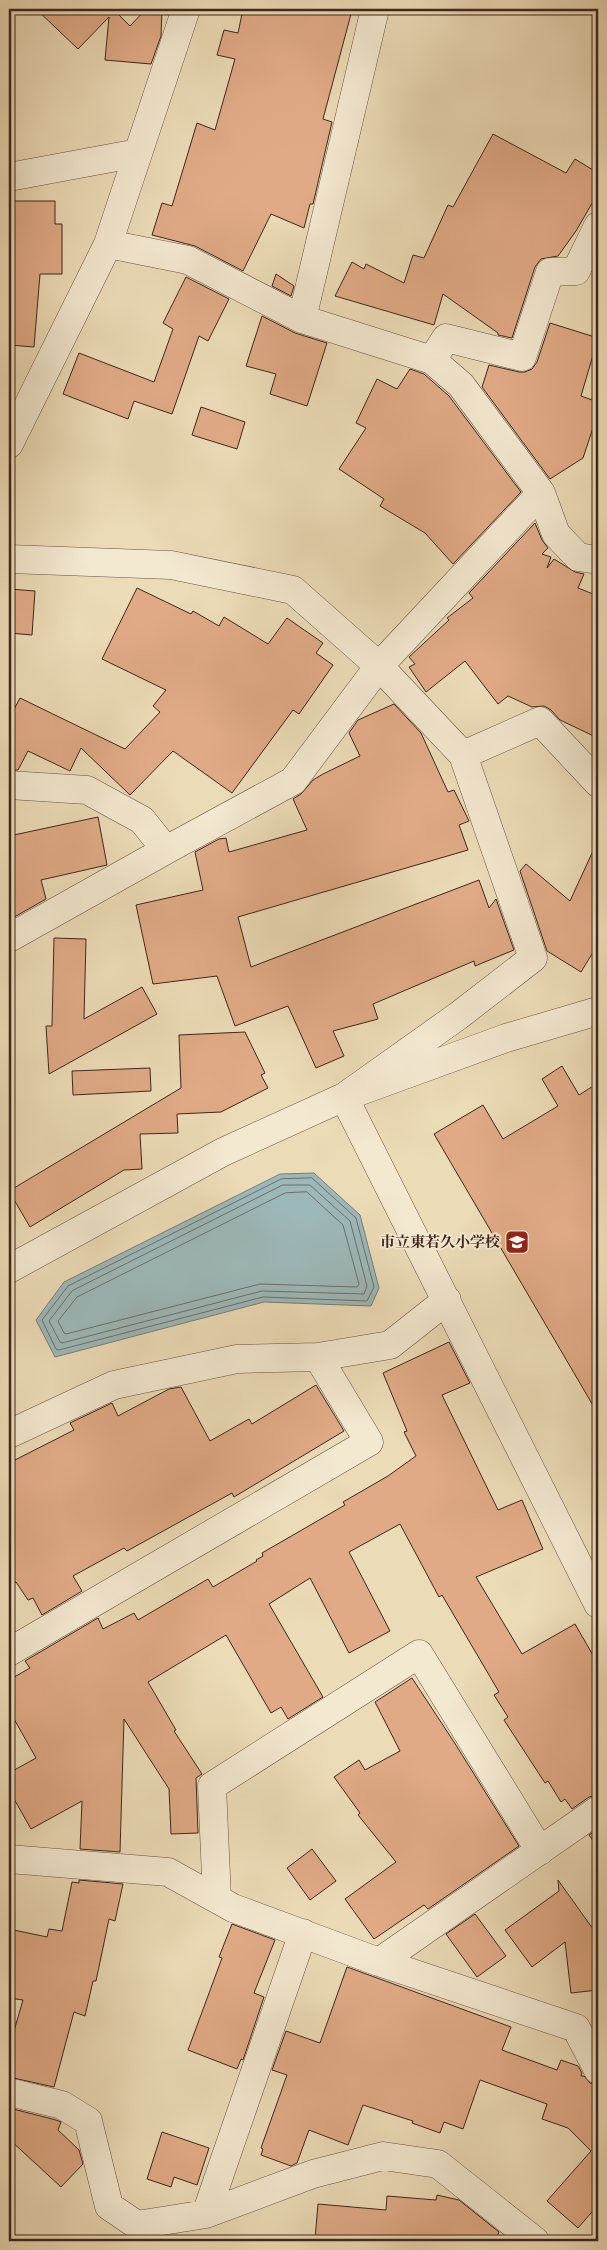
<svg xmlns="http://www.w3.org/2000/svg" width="607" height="2250" font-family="'IM FELL English','Noto Serif JP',serif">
<rect width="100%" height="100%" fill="#ecdbb7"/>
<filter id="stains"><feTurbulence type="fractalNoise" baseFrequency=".004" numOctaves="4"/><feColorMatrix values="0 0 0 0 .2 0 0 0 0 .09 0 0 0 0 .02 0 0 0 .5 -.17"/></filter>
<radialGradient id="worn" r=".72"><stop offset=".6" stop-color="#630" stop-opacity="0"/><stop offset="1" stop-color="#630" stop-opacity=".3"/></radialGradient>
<path fill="#9db8b9" stroke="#777e7b" d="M314,1173L360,1215L379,1288L371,1306L264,1302L55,1357L36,1320L64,1282L280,1174Z"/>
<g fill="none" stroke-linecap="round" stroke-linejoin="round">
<path stroke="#6d6f6b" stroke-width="1" d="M312,1178L356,1218L374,1287L367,1301L263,1297L59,1350L56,1349L42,1320L68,1286L281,1179Z
M283,1185H310L350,1221L367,1286L364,1294L262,1291L62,1343L60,1342L49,1321L72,1291Z
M307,1192L343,1225L359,1284L357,1287L260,1284L66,1334L64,1333L58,1321L77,1297L285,1193Z"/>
</g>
<path fill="#e0aa86" stroke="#3d261d" d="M36,9H117L115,11L130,26L146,9H162L161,36L151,64L105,60L109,17L78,49Z
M243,9H346L345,13L351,14L323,119L332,122L313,204H310L304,228L271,214L243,271L195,246L152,235L162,203L172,206L197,123L215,130L235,59L217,55L224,30L238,33Z
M493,134L566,173L575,159L598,173V193L576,231L558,256L541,259L535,267L512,338L498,335V333L443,294L434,325L335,296L352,262L364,269L366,264L404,283L413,255L424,258L448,205L453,207Z
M9,201H55V224H62V274H40L34,347L9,345Z
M276,274L294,286L291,296L272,286Z
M186,277L229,299L208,341L199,336L172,414L134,401L128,419L63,394L79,353L154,382L173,329L163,323Z
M262,316L295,333L327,343L307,406L270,394L276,374L246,366Z
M550,323L598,338L581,396L598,402V413L583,458L550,479L482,387L489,365L519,372H525L532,369L537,362Z
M410,369L424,374L449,396L521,492L453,564L425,533L380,506L384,499L339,469L366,428L356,423L377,379L397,389Z
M201,407L245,422L237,449L192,435Z
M535,523L542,540L548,548L542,554L551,557L547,568L554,559L575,572L584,574L578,588L598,596V738L560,720L551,710L544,706L532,707L508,696L498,704L465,661L426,692L409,667L415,664L409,657L449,620L447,618L473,598L469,593Z
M137,588L191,614L193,611L219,626L224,617L268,644L287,618L323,643L316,653L333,665L299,714L293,710L232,793L173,751L130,795L81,748L70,771L28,751L18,770H9V719L20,698L125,749L160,712L153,706L166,690L102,659Z
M9,589L35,591L32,635L9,633Z
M394,704L421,733L448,792L454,790L469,821L459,825L468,850L238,917L251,967L479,880L489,908L496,899L514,950L475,966L474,961L373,1004L378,1019L333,1031L344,1056L316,1068L288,1006L235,1026L217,976L153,984L136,905L203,890L195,852L219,839L226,838L229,852L307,830L293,799L301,794L313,780L323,774L360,756L349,733L358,720Z
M98,817L107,865L41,880L46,899L9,920V836Z
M598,840V944L581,972L547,951L520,871L526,864L570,901Z
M54,938L86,939L84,1019L142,987L157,1014L49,1074L46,1026H52Z
M245,1032L265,1073L261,1075L268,1088L221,1112L177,1114L178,1133L140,1134L142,1169L124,1170L30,1227L9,1191L181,1088L179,1035Z
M562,1066L579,1095L598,1083V1414L434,1134L483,1105L503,1139L558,1106L542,1079Z
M150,1068L151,1091L73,1095L72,1071Z
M449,1342L470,1383L442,1395L498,1510L522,1500L543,1549L476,1577L522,1654L575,1624L598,1664V1795L589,1797L572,1809L565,1799L561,1802L548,1781L545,1783L504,1720L508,1717L494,1695L499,1692L442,1595L439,1597L400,1524L349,1552L390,1631L349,1653L310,1578L269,1604L323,1697L288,1719L281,1707L271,1713L226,1635L148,1682L176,1730L174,1731L202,1774L196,1778L198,1833L171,1834L169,1789L124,1719L120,1852L80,1849L82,1801L31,1829L9,1790V1773L36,1758L9,1710V1680L30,1668L25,1661L98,1618L103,1629L134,1613L138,1620L208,1579L213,1587L257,1561L256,1560L263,1556L262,1553L345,1505L343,1502L388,1476L416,1456L404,1432L407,1431L383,1373Z
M316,1385L344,1431L234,1497L232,1493L127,1551L124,1548L73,1576L82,1591L42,1615L33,1598L28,1600L16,1582L9,1585V1463L74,1430L70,1423L112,1403L118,1416L169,1389L181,1387L210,1441L249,1419L252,1424Z
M412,1678L454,1742L519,1846L428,1909L424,1905L374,1939L345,1899L396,1862L358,1815L360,1813L334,1777L359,1760L365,1770L400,1751L375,1702Z
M598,1829V1848L589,1835Z
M312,1849L336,1881L310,1900L287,1868Z
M79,1880L123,1884L115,1921L109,1919L96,1981H93L85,2016L74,2012L54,2087L9,2077V2048L23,2000L9,1998V1929L47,1937L49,1929L62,1931L72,1882L79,1883Z
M558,1880L598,1936V1990L571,1993L565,1942L532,1967L505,1930L559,1891Z
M475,1914L506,1956L477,1977L446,1934Z
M232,1924L275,1940L254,1993L264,1997L243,2060L241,2059L237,2069L188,2050L222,1958L219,1957Z
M347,1967L511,2027L502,2050L557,2070L561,2060L578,2066L582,2073L581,2076H584L590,2083L598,2085L597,2105L598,2107V2205L578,2228L547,2201L591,2151L568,2128L542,2119L547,2104L480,2080L463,2129L444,2122L440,2133L412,2123L413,2121L363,2105L348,2145L309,2130L297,2163L291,2166L261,2155L263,2149L261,2148L287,2075L272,2070L286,2031L320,2043Z
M9,2108L56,2120L61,2122L58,2130L79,2150L83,2164L61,2187L9,2139Z
M162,2132L209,2148L197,2185L174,2177L171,2187L147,2179Z
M437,2195L459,2200L499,2232L495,2241H420L356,2237L355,2241L315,2239L318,2204L386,2210L387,2196L436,2200Z"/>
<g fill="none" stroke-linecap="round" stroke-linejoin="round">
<g stroke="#695344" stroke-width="29">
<path id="minor" d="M9,177L138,153
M108,244L188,260L302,319L432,360L461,385L541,493L556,534L578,557L598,560
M302,319L375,9
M432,360L446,338L522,357L550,272L576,271L598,226
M9,444L108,244L186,9
M9,559L171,565L293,590L379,666L463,755L533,958L458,1016L344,1097
M463,755L540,721L598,783
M9,785L87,790L142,820L166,850L9,938
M166,850L293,781L379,666L541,493
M344,1097L598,1604
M9,1269L223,1152L344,1097L506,1038L598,1011
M9,1434L114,1385L237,1359L318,1357
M9,1652L369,1442L318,1357L390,1345L447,1300
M9,1859L168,1872L233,1908L379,1962L576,2028L598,2070
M217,1899L212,1786L419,1654L540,1851
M379,1962L598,1810
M9,2092L62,2105L88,2121L109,2206L137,2225L206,2214L313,2174L383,2156L438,2164L535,2241
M206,2214L303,1933"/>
</g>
<use href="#minor" stroke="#f3e8d0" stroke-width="28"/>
</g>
<defs>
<g id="school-square" transform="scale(1.25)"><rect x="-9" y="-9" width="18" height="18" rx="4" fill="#8f2418" stroke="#f3e8d0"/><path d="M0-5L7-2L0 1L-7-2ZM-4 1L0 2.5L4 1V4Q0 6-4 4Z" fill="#fff"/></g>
</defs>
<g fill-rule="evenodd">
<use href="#school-square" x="517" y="1242"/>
</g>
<g text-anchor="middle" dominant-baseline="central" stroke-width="4" stroke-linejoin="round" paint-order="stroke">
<g font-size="15" font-weight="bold" fill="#3d261d" stroke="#f3e8d0" text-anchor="end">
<text x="500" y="1242">市立東若久小学校</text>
</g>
</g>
<rect width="607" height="2250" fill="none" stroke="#ecdbb7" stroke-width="30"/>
<rect x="10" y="10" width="587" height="2230" fill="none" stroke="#3d261d" stroke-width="2.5"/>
<rect x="15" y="15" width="577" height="2220" fill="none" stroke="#3d261d"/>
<rect width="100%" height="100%" filter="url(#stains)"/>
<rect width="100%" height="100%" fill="url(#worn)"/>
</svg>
